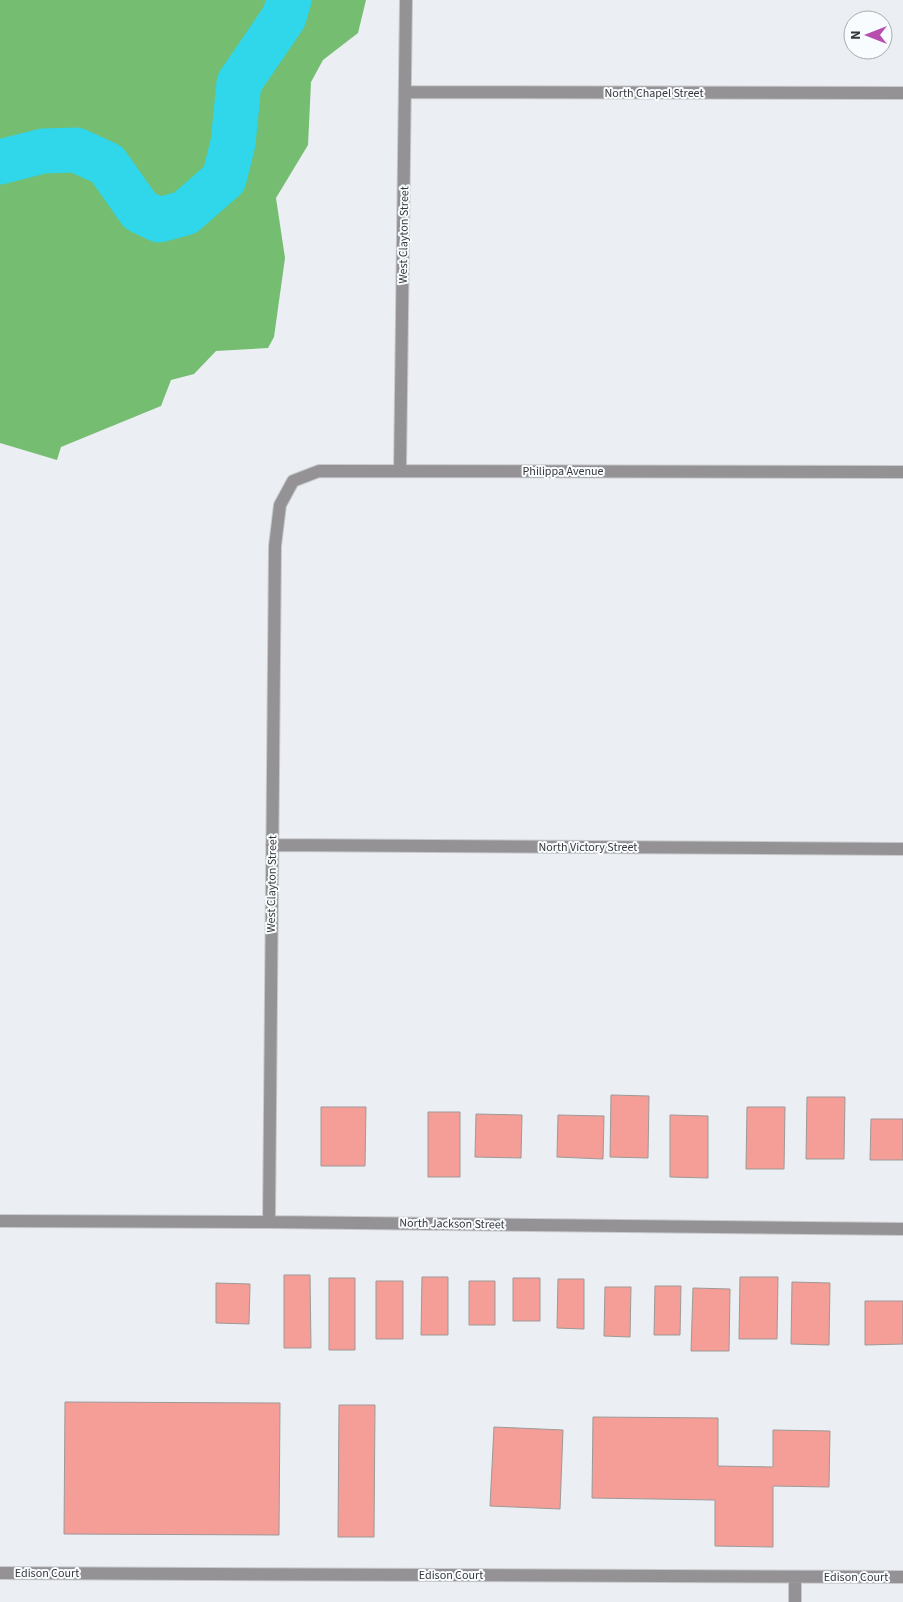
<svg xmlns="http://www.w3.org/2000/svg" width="903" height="1602" font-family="'Source Sans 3',sans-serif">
<rect width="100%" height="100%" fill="#ebeef2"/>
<path fill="#75bd71" d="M0,0H366L358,33L323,60L311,82L308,145L276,198L285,258L274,337L268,348L216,351L194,374L171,380L161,406L61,447L57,460L0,443Z"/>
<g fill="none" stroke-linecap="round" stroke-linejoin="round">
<path stroke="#30d6e9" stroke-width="45" d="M0,162L43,151L76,150L107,164L140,211L159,220L185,213L224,179L233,143L239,83L284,17L289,0"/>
</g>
<path fill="#f49e97" stroke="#9e9998" d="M611,1095L649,1096L648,1158L610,1157Z
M807,1097H845L844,1159H806Z
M321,1107H366L365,1166H321Z
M747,1107H785L784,1169H746Z
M428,1112H460V1177H428Z
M476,1114L522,1115L521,1158L475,1157Z
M558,1115L604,1116L603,1159L557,1157Z
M670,1115L708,1116V1178L670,1177Z
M871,1119H903V1160H870Z
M284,1275H310L311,1348H284Z
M422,1277H448V1335H421Z
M740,1277H778L777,1339H739Z
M329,1278H355V1350H329Z
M513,1278H540V1321H513Z
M558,1279H584V1329L557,1328Z
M376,1281H403V1339H376Z
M469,1281H495V1325H469Z
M792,1282L830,1283L829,1345L791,1344Z
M216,1283L250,1284L249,1324L216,1323Z
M655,1286H681L680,1335H654Z
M605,1287H631L630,1337L604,1336Z
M693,1288L730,1289L729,1351H691Z
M865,1301H903V1344L865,1345Z
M65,1402L280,1403L279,1535L64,1534Z
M339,1405H375L374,1537H338Z
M593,1417L718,1418V1466L773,1467V1430L830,1431L829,1487L773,1486V1547L715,1546V1500L592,1498Z
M494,1427L563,1430L560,1509L490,1506Z"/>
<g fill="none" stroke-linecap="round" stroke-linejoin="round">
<g stroke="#c7c9cd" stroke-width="14">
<path id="minor" d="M406,92L903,93
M400,471L406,0
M272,845L903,849
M0,1221L269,1222L903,1229
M269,1222L275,546L280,505L293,481L319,471L903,472
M0,1573L903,1577
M795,1602V1577"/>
</g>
<use href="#minor" stroke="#949294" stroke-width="12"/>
</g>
<g text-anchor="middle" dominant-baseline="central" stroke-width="4" stroke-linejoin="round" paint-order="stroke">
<g font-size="12" fill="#363739" stroke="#f9fcff">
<text x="654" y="93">North Chapel Street</text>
<text transform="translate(404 235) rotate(-89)">West Clayton Street</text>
<text x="563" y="471">Philippa Avenue</text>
<text x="588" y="847">North Victory Street</text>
<text transform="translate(272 884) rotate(-89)">West Clayton Street</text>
<text transform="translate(452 1224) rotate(1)">North Jackson Street</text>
<text x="47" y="1573">Edison Court</text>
<text x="451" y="1575">Edison Court</text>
<text x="856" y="1577">Edison Court</text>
</g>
</g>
<g transform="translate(868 35) rotate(270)"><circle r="24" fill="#f9fcff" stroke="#abadb0"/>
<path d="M0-4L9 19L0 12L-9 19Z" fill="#b64daf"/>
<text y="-8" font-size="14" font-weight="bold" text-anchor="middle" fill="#363739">N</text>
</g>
</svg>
